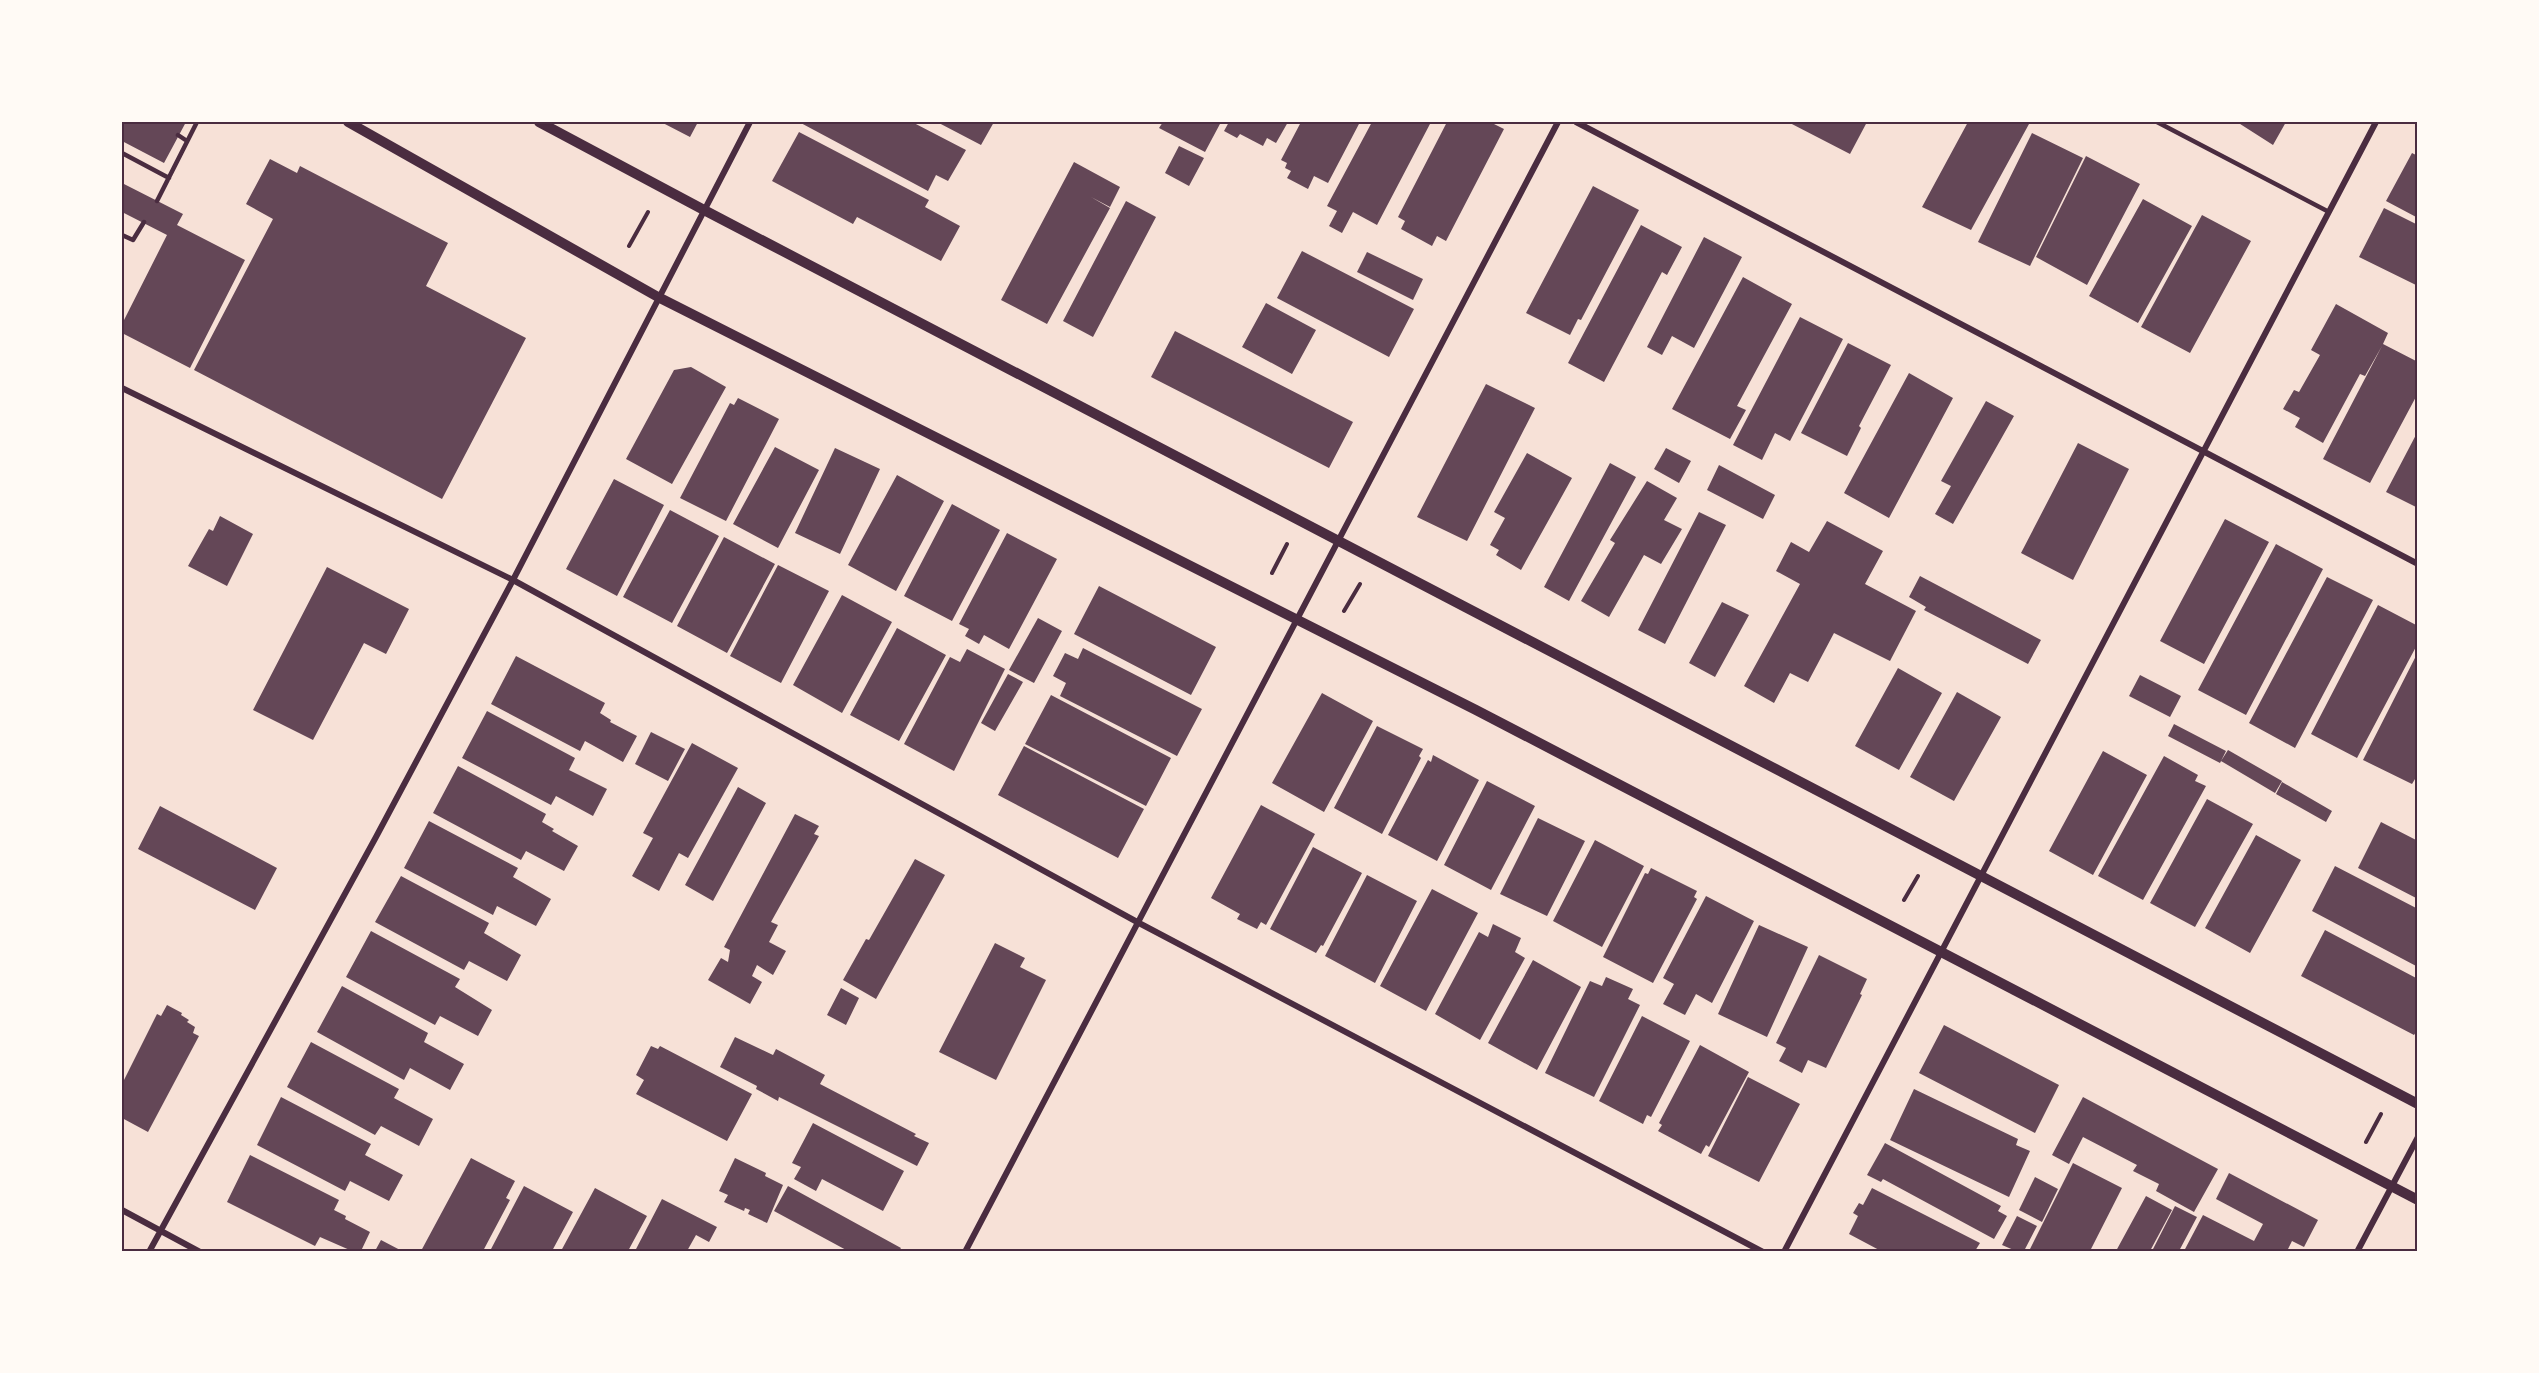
<svg xmlns="http://www.w3.org/2000/svg" width="2539" height="1373" font-family="Rubik,sans-serif">
<rect width="100%" height="100%" fill="#f7e1d7"/>
<path fill="#644757" d="M122,122H186L164,163L122,141Z
M661,122H698L690,137Z
M799,122H912L966,150L948,181L936,175L928,191Z
M937,122H994L981,145Z
M1163,122H1221L1205,152L1159,128Z
M1229,122H1288L1276,143L1267,138L1263,146L1240,134L1237,138L1224,131Z
M1301,122H1360L1328,183L1314,176L1308,189L1287,178L1291,171L1285,168L1287,163L1281,160Z
M1372,122H1431L1377,225L1353,212L1342,233L1329,226L1337,211L1327,206Z
M1447,122H1490L1504,129L1446,241L1437,236L1432,246L1401,229L1405,221L1398,217Z
M1788,122H1867L1850,154Z
M1968,122H2025L2029,124L1971,230L1922,207Z
M2237,122H2286L2273,145Z
M799,132L929,200L925,207L960,226L941,261L857,217L853,224L772,181Z
M2032,133L2083,158L2030,266L1978,242Z
M1179,146L1204,158L1189,186L1165,173Z
M2412,153L2418,156V218L2386,201Z
M2086,156L2140,184L2087,285L2036,257Z
M270,159L297,173L300,166L448,243L426,286L526,338L442,499L194,370L273,219L246,204Z
M1074,162L1120,187L1110,207L1091,197L1110,208L1047,324L1001,300Z
M122,183L183,214L177,225L245,260L190,368L122,333V324L167,235L122,212Z
M1593,186L1639,210L1581,320L1578,319L1570,335L1526,313Z
M2143,199L2192,226L2138,323L2089,296Z
M1126,201L1156,217L1093,337L1063,321Z
M2384,208L2418,225V286L2359,257Z
M2202,215L2251,241L2190,353L2141,327Z
M1641,225L1682,247L1667,275L1662,272L1604,382L1568,363Z
M1704,237L1742,257L1694,348L1672,336L1662,355L1647,347Z
M1302,251L1414,309L1389,357L1277,298Z
M1367,252L1423,279L1413,300L1357,272Z
M1743,277L1792,304L1737,406L1746,410L1730,439L1672,409Z
M1266,303L1316,330L1292,374L1242,347Z
M2336,304L2388,333L2383,344L2418,362V393L2370,483L2323,459L2382,346L2365,376L2360,374L2323,443L2295,427L2300,418L2283,409L2294,390L2299,392L2320,355L2311,350Z
M1800,317L1843,339L1790,441L1775,433L1762,460L1733,445Z
M1175,331L1353,422L1329,468L1151,377Z
M1848,343L1891,365L1859,426L1861,428L1847,456L1801,433Z
M691,367L726,387L672,484L626,459L674,370Z
M1909,373L1953,398L1889,518L1844,493Z
M1486,384L1535,408L1467,541L1417,517Z
M738,398L779,419L726,521L680,498L730,403L734,405Z
M1986,401L2014,416L1953,524L1935,514L1951,486L1941,481Z
M2418,431V508L2386,492Z
M2078,443L2129,469L2073,580L2021,553Z
M775,447L819,470L778,548L733,524Z
M835,448L880,469L840,554L795,533Z
M1666,448L1691,461L1679,483L1654,469Z
M1527,453L1572,478L1521,570L1496,555L1499,550L1490,545L1505,518L1494,512Z
M1610,463L1636,477L1569,601L1544,587Z
M1719,465L1775,495L1763,519L1707,490Z
M897,475L944,501L896,591L848,565Z
M614,479L664,505L617,596L566,569Z
M1647,481L1677,498L1664,520L1682,529L1661,564L1644,555L1609,617L1581,601L1615,543L1610,540Z
M952,504L1000,530L952,621L904,596Z
M670,510L719,536L672,623L623,597Z
M1699,512L1726,525L1665,644L1638,630Z
M220,516L253,534L227,586L188,566L209,529L213,531Z
M2225,519L2269,542L2204,664L2160,641Z
M1827,521L1883,551L1865,584L1916,611L1890,661L1834,633L1808,682L1790,673L1774,703L1744,686L1800,584L1776,571L1791,542L1809,552Z
M1007,533L1057,559L1009,649L984,635L979,644L965,636L969,629L959,624Z
M724,537L775,564L727,653L677,626Z
M2276,544L2323,569L2246,715L2198,690Z
M778,565L829,591L781,683L730,656Z
M327,567L409,609L386,654L364,643L313,740L253,710Z
M1920,576L2041,640L2028,664L1924,610L1926,607L1909,597Z
M2327,577L2373,600L2295,748L2249,723Z
M1099,586L1216,647L1191,695L1074,634Z
M842,595L892,622L842,713L793,685Z
M1722,602L1749,615L1715,677L1689,663Z
M2378,605L2418,626V643L2357,758L2311,734Z
M1038,618L1062,631L1034,683L1009,670Z
M897,628L946,655L899,741L850,715Z
M1083,648L1202,709L1177,756L1060,696L1066,683L1053,676L1065,653L1078,659Z
M967,649L1005,669L954,771L904,744L950,657L960,662Z
M2418,652V774L2412,784L2363,760Z
M516,656L605,703L600,713L611,720L610,722L637,736L623,762L585,741L580,751L491,704Z
M1898,668L1942,693L1899,770L1855,746Z
M1008,674L1023,682L995,731L981,723Z
M2140,675L2181,696L2170,717L2129,696Z
M1957,692L2001,717L1954,801L1910,777Z
M1322,693L1373,721L1324,812L1272,783Z
M1051,695L1171,758L1146,806L1025,744Z
M487,711L575,758L569,770L607,789L593,816L556,796L551,805L462,758Z
M2174,724L2226,751L2220,763L2168,736Z
M1377,726L1423,749L1419,756L1421,758L1382,834L1334,808Z
M651,732L685,749L668,781L635,764Z
M692,743L738,768L688,858L679,853L659,891L632,876L653,838L643,833Z
M1024,746L1144,809L1118,858L998,795Z
M2228,750L2282,781L2275,793L2221,761Z
M2103,751L2147,775L2093,875L2049,851Z
M1433,755L1479,780L1437,861L1388,835L1428,760L1431,762Z
M2164,756L2198,775L2195,781L2206,786L2143,900L2098,876Z
M458,766L546,814L542,822L554,829L552,831L578,846L564,871L526,851L521,860L433,813Z
M1487,781L1535,806L1491,890L1444,865Z
M2282,782L2332,811L2326,822L2276,794Z
M738,787L766,803L713,901L685,885Z
M2207,799L2253,824L2195,927L2150,903Z
M1261,805L1315,834L1266,925L1261,922L1257,929L1237,919L1240,914L1211,898Z
M160,806L277,868L255,910L138,849Z
M795,814L819,826L814,834L819,836L771,922L778,925L769,942L786,951L773,975L757,965L752,976L762,982L750,1004L708,980L721,958L728,962L730,950L724,947Z
M1538,818L1585,841L1547,916L1500,894Z
M429,821L518,868L513,877L551,899L536,926L497,906L493,915L404,868Z
M2381,822L2418,841V899L2358,868Z
M2256,835L2301,860L2250,953L2205,928Z
M1595,840L1644,866L1602,947L1553,921Z
M1313,847L1362,873L1323,946L1321,945L1316,953L1270,929Z
M915,859L945,875L876,999L843,980L866,939L869,940Z
M2335,866L2418,909V967L2312,911Z
M1651,868L1697,891L1694,897L1697,899L1653,983L1603,957L1645,873L1648,874Z
M1367,875L1417,901L1375,983L1325,956Z
M401,876L489,923L484,933L521,955L507,981L469,961L464,970L375,922Z
M1432,889L1478,913L1426,1011L1380,986Z
M1706,896L1754,921L1712,1003L1696,994L1685,1015L1663,1004L1674,984L1663,978Z
M1493,924L1521,938L1515,952L1525,958L1480,1040L1435,1014L1479,932L1488,937Z
M1759,925L1808,947L1767,1037L1718,1014Z
M2325,930L2418,979V1029L2414,1035L2301,976Z
M371,931L460,979L455,987L492,1010L478,1036L440,1016L435,1025L346,977Z
M995,943L1025,958L1020,967L1046,980L996,1080L939,1052Z
M1819,955L1867,979L1860,994L1862,995L1826,1068L1808,1060L1802,1073L1779,1061L1786,1048L1776,1043Z
M1533,960L1581,987L1537,1070L1488,1043Z
M1606,977L1633,989L1628,999L1640,1005L1594,1097L1545,1073L1590,981L1602,986Z
M342,986L428,1033L424,1042L464,1064L450,1090L410,1068L404,1080L317,1032Z
M841,988L859,998L846,1025L827,1015Z
M167,1005L182,1013L181,1015L189,1020L187,1022L195,1027L193,1033L199,1036L148,1132L122,1118V1084L157,1014L161,1016Z
M1642,1016L1690,1041L1651,1117L1647,1115L1643,1124L1599,1101Z
M1944,1025L2059,1085L2035,1133L1919,1073Z
M735,1037L773,1055L776,1049L825,1075L820,1084L916,1134L914,1136L929,1143L917,1166L779,1097L778,1101L756,1089L757,1086L720,1067Z
M311,1042L399,1089L394,1098L433,1119L419,1146L381,1126L375,1135L287,1087Z
M1700,1045L1749,1072L1709,1147L1706,1145L1701,1154L1658,1131L1662,1125L1659,1123Z
M651,1046L658,1049L660,1046L752,1094L727,1141L636,1094L644,1080L636,1075Z
M1748,1077L1800,1104L1759,1182L1708,1156Z
M1914,1089L2018,1139L2016,1145L2030,1151L2009,1197L1890,1140Z
M281,1097L371,1144L365,1155L403,1175L389,1201L350,1181L345,1191L257,1145Z
M2083,1097L2218,1169L2194,1212L2156,1191L2159,1184L2133,1171L2137,1165L2083,1137L2069,1164L2052,1155Z
M813,1123L904,1171L883,1211L822,1179L816,1191L794,1179L801,1167L792,1163Z
M1885,1143L2001,1206L1998,1211L2007,1216L1994,1239L1883,1179L1881,1182L1867,1175Z
M250,1155L339,1200L334,1210L346,1216L345,1219L370,1232L361,1251H352L320,1237L315,1246L227,1202Z
M471,1158L515,1181L506,1198L510,1200L483,1251H421Z
M735,1158L766,1173L765,1176L783,1185L767,1223L748,1214L750,1210L745,1208L744,1211L724,1202L728,1195L719,1191Z
M2073,1163L2122,1188L2090,1251H2029Z
M2229,1173L2318,1220L2304,1247L2292,1241L2287,1251H2184L2203,1215L2254,1241L2263,1224L2216,1199Z
M2035,1177L2058,1189L2042,1222L2019,1210Z
M524,1186L573,1212L552,1251H490Z
M788,1186L901,1248L899,1251H848L774,1211Z
M595,1188L647,1216L628,1251H561Z
M1872,1188L1980,1243L1975,1251H1881L1849,1234L1858,1216L1853,1213L1859,1203L1863,1205Z
M2146,1196L2172,1210L2150,1251H2116Z
M662,1199L717,1227L709,1242L696,1235L687,1251H635Z
M2175,1206L2197,1217L2179,1251H2152Z
M2017,1216L2037,1226L2024,1251H2016L2002,1245Z
M381,1240L402,1251H375Z"/>
<g fill="none" stroke-linecap="round" stroke-linejoin="round">
<path stroke="#4a2c40" stroke-width="4" d="M629,246L648,212
M1272,573L1287,544
M1344,611L1360,584
M1904,900L1918,876
M2366,1142L2381,1114"/>
<path stroke="#4a2c40" stroke-width="4.5" d="M2157,122L2329,212
M178,135L187,141
M122,153L169,178
M157,201L197,122
M122,235L133,240L144,222"/>
<path stroke="#4a2c40" stroke-width="6" d="M1576,122L2418,564
M122,388L513,580L1139,923L1763,1252
M122,1210L200,1252
M149,1252L376,837L513,580L750,122
M965,1252L1558,122
M1784,1252L2376,122
M2357,1252L2418,1137"/>
<path stroke="#4a2c40" stroke-width="10" d="M348,122L658,297L1476,710L2418,1200
M539,122L704,210L2418,1104"/>
</g>
<rect width="2539" height="1373" fill="none" stroke="#fffaf5" stroke-width="246"/>
<rect x="123" y="123" width="2293" height="1127" fill="none" stroke="#4a2c40" stroke-width="2"/>
</svg>
